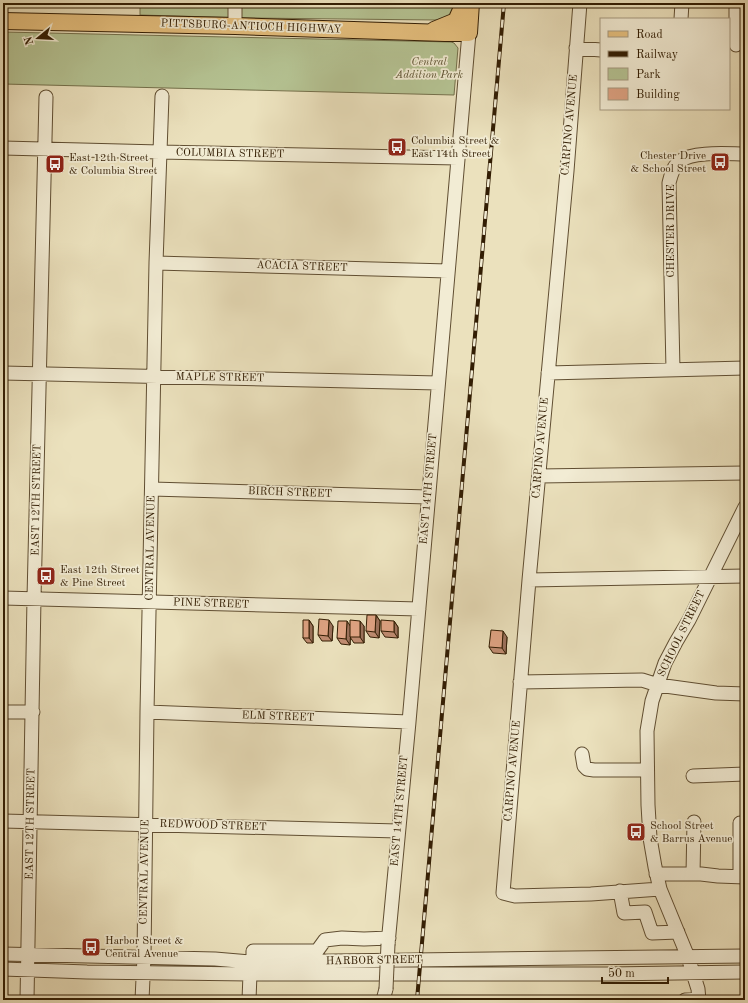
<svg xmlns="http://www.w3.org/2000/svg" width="748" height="1003" font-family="'Old Standard TT',serif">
<rect width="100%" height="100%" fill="#ebe1bd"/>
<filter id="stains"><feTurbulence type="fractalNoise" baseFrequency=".005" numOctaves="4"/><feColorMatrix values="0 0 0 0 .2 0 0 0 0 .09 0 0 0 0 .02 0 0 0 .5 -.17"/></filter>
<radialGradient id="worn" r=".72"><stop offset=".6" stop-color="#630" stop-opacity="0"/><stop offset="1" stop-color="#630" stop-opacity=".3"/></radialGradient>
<path fill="#b5c393" stroke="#74704b" d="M140,3H459L454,13L442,20H436L249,18L140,15Z
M3,32L451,42L454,43L458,48L454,95L3,84Z"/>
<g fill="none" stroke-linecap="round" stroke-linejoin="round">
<g stroke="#604e32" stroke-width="15">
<path id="minor" d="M580,3L567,171L529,580L503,893L515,896L591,894L660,889
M736,3V45
M681,19L682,3
M235,26V3
M576,48L601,50
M3,148L160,152L458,158
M156,263L448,271
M673,370L669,183C671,175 673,166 680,161C694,151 728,154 745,154
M3,373L438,383
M548,373L745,368
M539,476L745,473
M152,489L428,497
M529,580L745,576
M3,598L419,609
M520,682L642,680L658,685L716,693L745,694
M3,712H33
M147,712L409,722
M582,754L584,766L587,769L594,770H647
M693,776L745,774
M3,821L398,831
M656,874H701L718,876L745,877
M693,874L694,822
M740,877V823
M620,891L624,913L645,912L652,933L678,932
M388,944L409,722L469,33
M3,954L215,959L250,962L745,956
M253,962V951H317L325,940L342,938L364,939L389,938
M3,969L87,972L250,974H608L745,972
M27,1000L34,598L46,97
M142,1000L144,957L147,712L156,263L162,96
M249,1000L250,974
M383,1000L386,989
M685,1000L699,999
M699,1000L698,989L688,957L660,889L655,867L650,838L648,805L647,731L652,701L665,663L676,642L689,620L745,507"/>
</g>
<g stroke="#321d03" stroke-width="18">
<path id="major" d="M3,21L235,26L445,33H469L471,3
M434,30L456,21L464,3"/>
</g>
<use href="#minor" stroke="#f2ecd4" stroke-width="13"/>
<use href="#major" stroke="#e6c07e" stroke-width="16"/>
<g stroke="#321d03" stroke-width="4">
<path id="rail" d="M417,1000L504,3"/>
</g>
<use href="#rail" stroke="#f2ecd4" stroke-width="2.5" stroke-dasharray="8" stroke-linecap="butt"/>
<g stroke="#604e32" stroke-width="15" stroke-linecap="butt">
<path id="minor-bridge" d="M386,989L388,944"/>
</g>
<use href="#minor-bridge" stroke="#f2ecd4" stroke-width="13"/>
</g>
<path fill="#c08c71" stroke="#321d03" d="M376,615L380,621L379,638L370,637L366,631Z
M309,620L313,626V643H307L303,638Z
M394,621L398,627V638L385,637L381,631Z
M333,626L332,641H322L318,635Z
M364,626V643H354L350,637V636V645L341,644L337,638L350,627Z
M507,637L506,654L493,653L489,647Z"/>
<path fill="#9c725c" stroke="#321d03" d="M376,615L380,621L379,638L375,632Z
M309,620L313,626V643L309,638Z
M329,620L333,626L332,641L328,636Z
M347,621L351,627L350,645L346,639Z
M360,621L364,626V643L360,637Z
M394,621L398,627V638L394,632Z
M503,631L507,637L506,654L502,648Z"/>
<path fill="#dfa383" stroke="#321d03" d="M367,615H376L375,632L366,631Z
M319,619L329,620L328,636L318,635Z
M303,620H309V638H303Z
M350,620L360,621V637H350Z
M381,620L394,621V632L381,631Z
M338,621H347L346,639L337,638Z
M491,630L503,631L502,648L489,647Z"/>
<defs>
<g id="bus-square" transform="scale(1)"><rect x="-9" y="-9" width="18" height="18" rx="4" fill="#8f2418" stroke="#f2ecd4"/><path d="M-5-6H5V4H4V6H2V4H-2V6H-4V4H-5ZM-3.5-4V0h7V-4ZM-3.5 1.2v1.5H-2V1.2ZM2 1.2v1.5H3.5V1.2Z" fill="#fff"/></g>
</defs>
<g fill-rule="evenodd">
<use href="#bus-square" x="397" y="147"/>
<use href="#bus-square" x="720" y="162"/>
<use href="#bus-square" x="55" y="164"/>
<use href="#bus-square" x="46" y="576"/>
<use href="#bus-square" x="636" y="832"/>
<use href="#bus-square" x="91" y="947"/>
</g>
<g text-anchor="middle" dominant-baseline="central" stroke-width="3.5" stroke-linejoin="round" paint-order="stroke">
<g font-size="11" fill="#321d03" stroke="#f2ecd4">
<text transform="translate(251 27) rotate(2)">PITTSBURG-ANTIOCH HIGHWAY</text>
<text transform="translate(570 125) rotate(-85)">CARPINO AVENUE</text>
<text transform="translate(230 154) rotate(1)">COLUMBIA STREET</text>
<text transform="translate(671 231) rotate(-90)">CHESTER DRIVE</text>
<text transform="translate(302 267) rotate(2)">ACACIA STREET</text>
<text transform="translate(220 378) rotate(1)">MAPLE STREET</text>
<text transform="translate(541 448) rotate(-85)">CARPINO AVENUE</text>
<text transform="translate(429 489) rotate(-85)">EAST 14TH STREET</text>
<text transform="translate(290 493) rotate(2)">BIRCH STREET</text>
<text transform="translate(37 500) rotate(-89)">EAST 12TH STREET</text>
<text transform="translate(151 548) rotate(-89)">CENTRAL AVENUE</text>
<text transform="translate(211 604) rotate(2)">PINE STREET</text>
<text transform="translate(682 634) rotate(-64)">SCHOOL STREET</text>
<text transform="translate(278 717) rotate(2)">ELM STREET</text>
<text transform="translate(513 771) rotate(-85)">CARPINO AVENUE</text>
<text transform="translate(400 811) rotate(-85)">EAST 14TH STREET</text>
<text transform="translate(31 824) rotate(-89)">EAST 12TH STREET</text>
<text transform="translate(213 826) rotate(2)">REDWOOD STREET</text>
<text transform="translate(145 872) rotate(-89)">CENTRAL AVENUE</text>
<text transform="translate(374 961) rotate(-1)">HARBOR STREET</text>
</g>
<g font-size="11" font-style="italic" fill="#594f2e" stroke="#f2ecd4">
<text x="429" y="62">Central<tspan x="429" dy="13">Addition Park</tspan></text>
</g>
<g font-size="11" fill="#321d03" stroke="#f2ecd4" text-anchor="start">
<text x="411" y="141">Columbia Street &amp;<tspan x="411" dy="13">East 14th Street</tspan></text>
<text x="706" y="156" text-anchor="end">Chester Drive<tspan x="706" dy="13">&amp; School Street</tspan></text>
<text x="69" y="158">East 12th Street<tspan x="69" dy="13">&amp; Columbia Street</tspan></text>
<text x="60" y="570">East 12th Street<tspan x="60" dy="13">&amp; Pine Street</tspan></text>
<text x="650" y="826">School Street<tspan x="650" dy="13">&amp; Barrus Avenue</tspan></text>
<text x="105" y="941">Harbor Street &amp;<tspan x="105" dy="13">Central Avenue</tspan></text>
</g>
</g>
<rect width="748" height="1003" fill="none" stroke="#ebe1bd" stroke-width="16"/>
<rect x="4" y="4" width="740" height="995" fill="none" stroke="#321d03" stroke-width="2"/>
<rect x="8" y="8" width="732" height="987" fill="none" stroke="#321d03"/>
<rect x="600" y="18" width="130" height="92" fill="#f2ecd4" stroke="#a59980"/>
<rect x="608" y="31" width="20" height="6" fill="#e6c07e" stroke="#a59980"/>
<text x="636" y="38" font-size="12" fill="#321d03">Road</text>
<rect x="608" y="51" width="20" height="6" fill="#321d03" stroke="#a59980"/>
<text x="636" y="58" font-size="12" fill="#321d03">Railway</text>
<rect x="608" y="68" width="20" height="12" fill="#b5c393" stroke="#a59980"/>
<text x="636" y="78" font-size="12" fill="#321d03">Park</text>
<rect x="608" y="88" width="20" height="12" fill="#dfa383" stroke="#a59980"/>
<text x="636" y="98" font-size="12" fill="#321d03">Building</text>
<g transform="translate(38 38) rotate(252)" stroke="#f2ecd4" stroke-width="3" paint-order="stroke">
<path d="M0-3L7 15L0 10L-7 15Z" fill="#321d03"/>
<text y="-6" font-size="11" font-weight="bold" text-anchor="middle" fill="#321d03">N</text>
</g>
<path d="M602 977v6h66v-6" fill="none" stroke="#321d03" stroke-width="2"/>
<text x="608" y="977" font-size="12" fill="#321d03" stroke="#f2ecd4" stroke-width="3" paint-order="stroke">50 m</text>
<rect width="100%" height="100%" filter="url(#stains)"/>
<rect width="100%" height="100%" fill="url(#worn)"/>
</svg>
